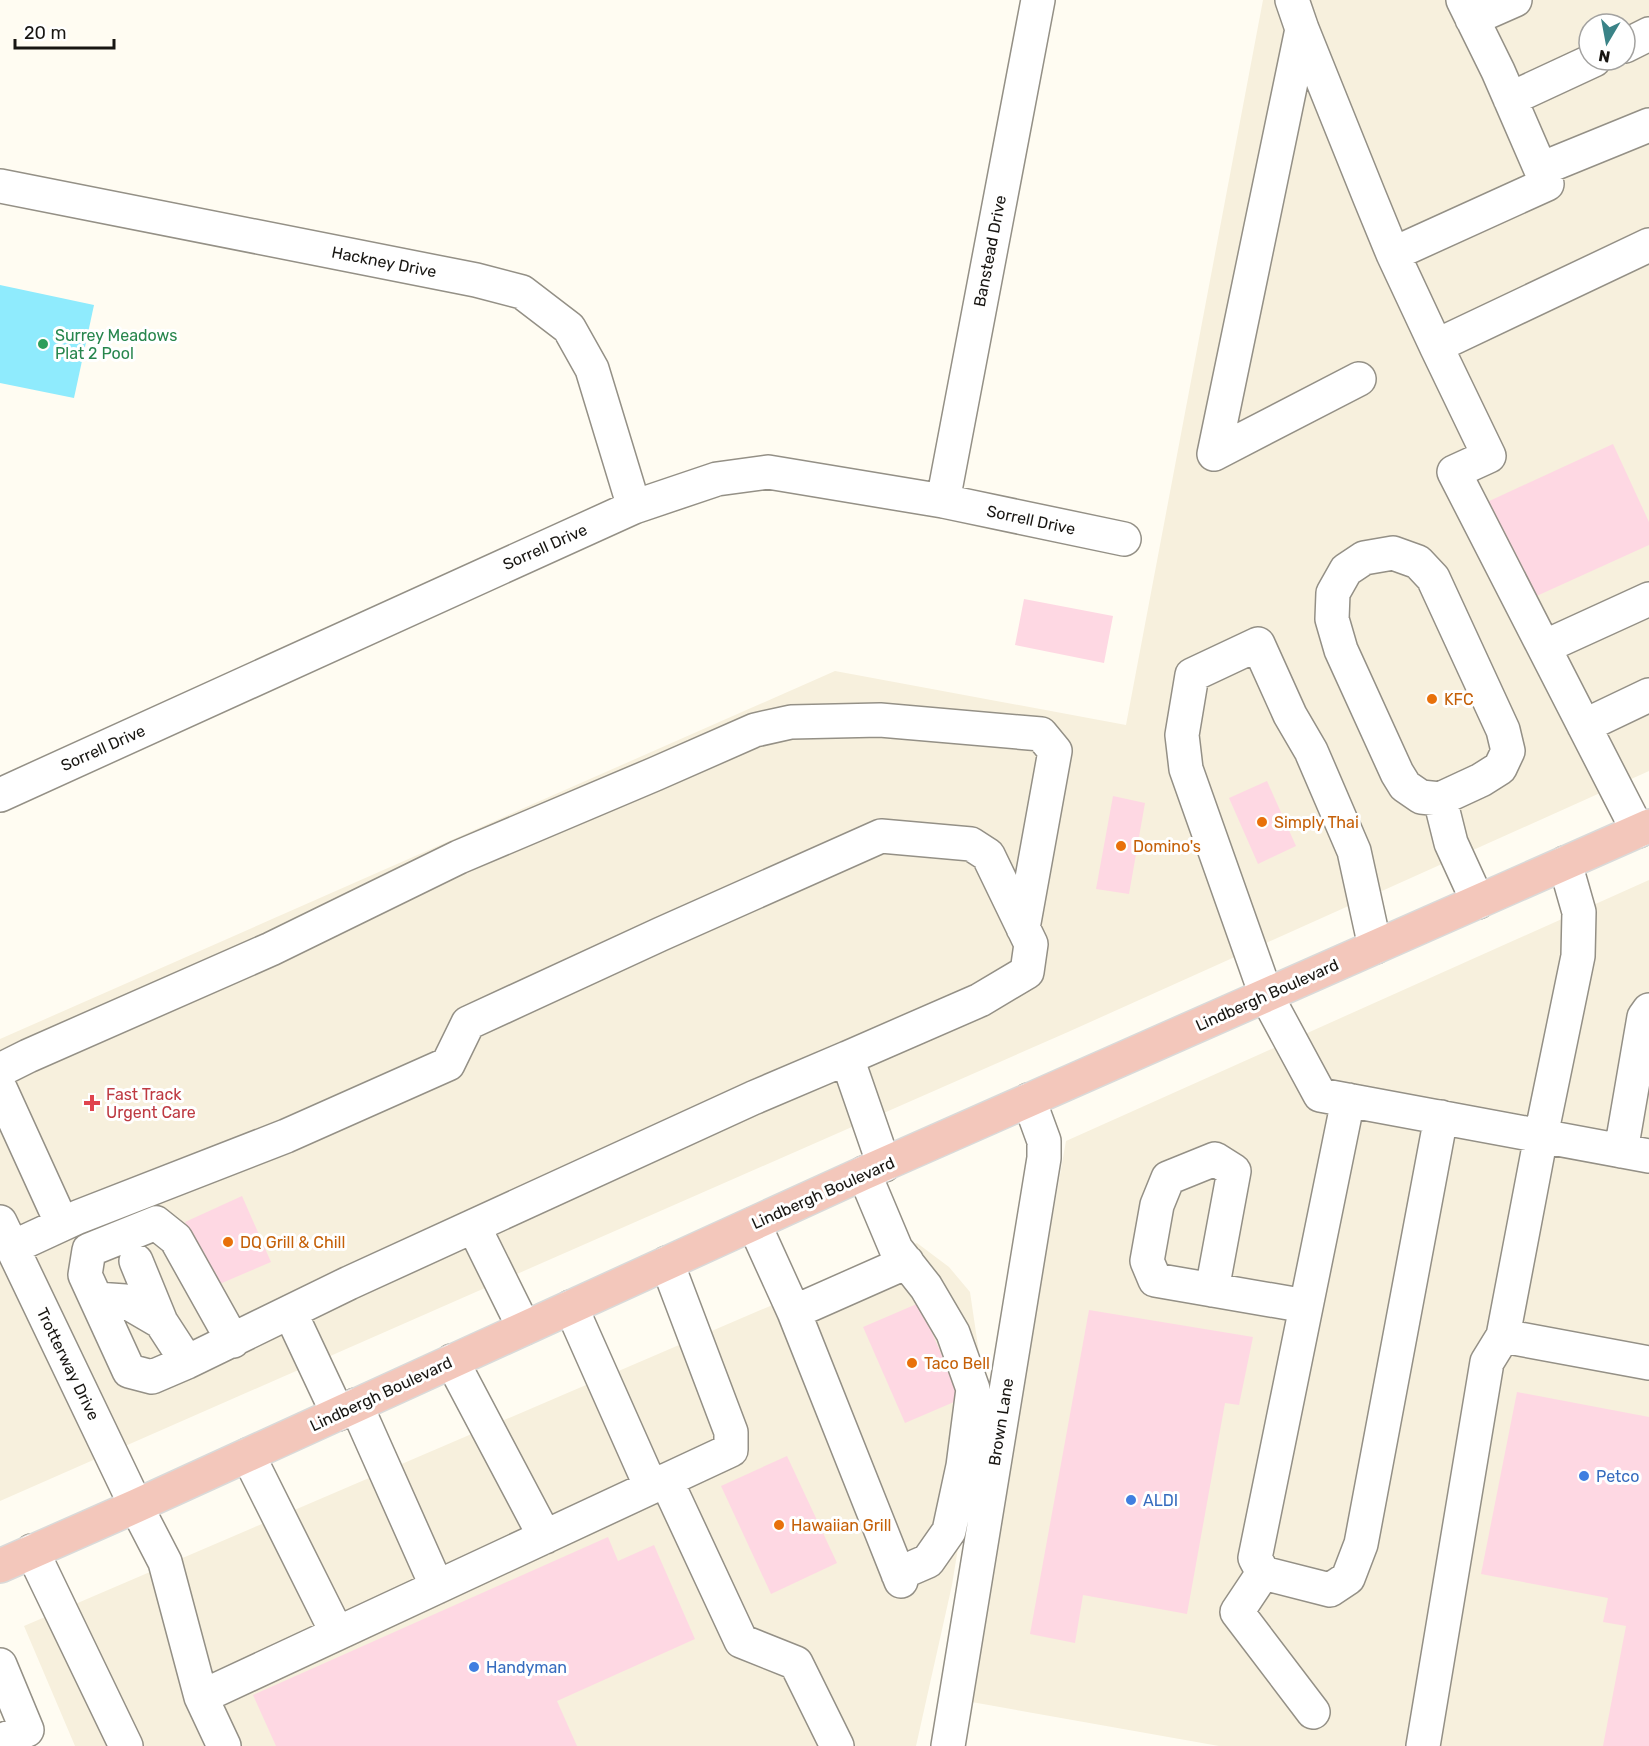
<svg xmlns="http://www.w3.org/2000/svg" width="1649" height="1746" font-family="Rubik,sans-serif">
<rect width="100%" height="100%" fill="#fffcf2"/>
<path fill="#f7f0dd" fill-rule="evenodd" d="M1263,0H1649V771L1068,1032L0,1501V1039L835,671L1126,725ZM1589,24H1625V60H1589Z
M1649,880V1746H1219L966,1701L1066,1141Z
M917,1243L949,1267L970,1292L984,1387L952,1585L916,1746H75L24,1626Z"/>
<path fill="#8febfd" d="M0,285L94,305L74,398L0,383Z"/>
<path fill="#fed8e3" d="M1613,444L1649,522V545L1530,599L1485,503Z
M1024,599L1113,616L1104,663L1015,645Z
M1267,781L1296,846L1258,864L1229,798Z
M1113,796L1145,803L1129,894L1096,889Z
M242,1196L271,1262L215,1286L185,1222Z
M919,1303L961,1399L905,1423L863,1327Z
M1089,1310L1253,1337L1239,1405L1225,1403L1187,1614L1083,1595L1075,1643L1030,1634Z
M1517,1392L1649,1417V1746H1603L1626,1626L1603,1622L1608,1598L1481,1574Z
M787,1456L837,1563L771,1594L721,1486Z
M608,1537L618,1561L654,1545L695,1639L557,1701L577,1746H276L253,1695Z"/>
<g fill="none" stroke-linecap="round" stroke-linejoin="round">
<g stroke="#949086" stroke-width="36">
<path id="minor" d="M1292,0L1302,29L1370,198L1393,254L1436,346
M1472,19L1515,0
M1625,46L1649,34
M1510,99L1594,60
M1541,169L1649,125
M0,186L476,280L522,292L569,328L592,369L634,507
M1393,254L1547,184L1498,71L1463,0
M1214,454L1302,29
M1214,454L1359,379
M943,501L1038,0
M1393,553L1418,562L1433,578L1503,730L1508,751L1500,768L1481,780L1440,799L1421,797L1405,786L1397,773L1341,650L1332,619L1333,593L1346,570L1364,558Z
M1544,647L1649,599
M1584,726L1649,695
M0,795L634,507L717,479L768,472L943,501L1124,539
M1440,799L1451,843L1478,902
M1638,831L1454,472L1489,456L1436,346L1649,245
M1565,863L1579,912L1578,956L1541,1136L1503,1336L1649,1363
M1375,947L1354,851L1311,751L1290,715L1258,644L1192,675L1182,735L1186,769L1266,995L1320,1095L1649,1156
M0,1070L28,1056L271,949L459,857L655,774L755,730L791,722L880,720L1041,734L1055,751L1023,928
M0,1088L62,1224
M1348,1100L1255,1558L1263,1573L1330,1590L1348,1578L1361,1544L1441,1117
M1621,1151L1644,1017L1649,1010
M864,1173L896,1249L926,1287L953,1333L973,1389L963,1466L949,1531L928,1561L898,1574
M0,1222L136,1506L165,1562L201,1697L224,1746
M754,1224L794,1312L901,1581
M474,1227L524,1328
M11,1248L78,1217L286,1136L448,1064L468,1023L661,934L881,836L971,844L988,855L1031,944L1027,972L980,1000L847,1058L884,1165
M136,1261L161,1322
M1212,1290L1234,1171L1215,1159L1168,1178L1157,1205L1147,1261L1155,1280L1306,1306
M96,1299L125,1301L161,1322L187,1362
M571,1307L651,1487
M290,1312L338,1414
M794,1312L907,1262
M233,1341L176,1239L156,1223L89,1250L85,1275L129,1371L152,1377L187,1362L349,1283L753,1098L847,1058
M452,1361L545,1537
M356,1405L437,1587
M248,1455L337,1633
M666,1480L741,1641L796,1663L837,1746
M32,1551L126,1746
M1263,1573L1237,1612L1313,1712
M0,1665L27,1730L0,1741
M201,1697L731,1450V1432L667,1263
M948,1746L1044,1158V1141L1029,1100
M1423,1746L1487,1362L1503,1336"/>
</g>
<g stroke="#dadad9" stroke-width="36">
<path id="major" d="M0,1566L136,1506L864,1173L1649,826"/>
</g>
<use href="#minor" stroke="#fff" stroke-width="33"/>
<use href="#major" stroke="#f3c7bb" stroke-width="33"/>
</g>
<circle fill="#2e9e5b" stroke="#fff" stroke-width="2" cx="43" cy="344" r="6"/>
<g fill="#e8710a" stroke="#fff" stroke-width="2">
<circle cx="1432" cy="699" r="6"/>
<circle cx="1262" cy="822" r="6"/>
<circle cx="1121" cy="846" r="6"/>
<circle cx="228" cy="1242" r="6"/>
<circle cx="912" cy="1363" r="6"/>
<circle cx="779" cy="1525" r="6"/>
</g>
<path fill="#e0444e" stroke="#fff" stroke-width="2" d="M89 1094h6v6h6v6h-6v6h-6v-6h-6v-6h6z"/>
<g fill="#3f7fe0" stroke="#fff" stroke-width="2">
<circle cx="1584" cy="1476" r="6"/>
<circle cx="1131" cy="1500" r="6"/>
<circle cx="474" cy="1667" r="6"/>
</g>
<g text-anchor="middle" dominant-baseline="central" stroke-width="6" stroke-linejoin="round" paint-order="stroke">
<g font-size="16" fill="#181612" stroke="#fff">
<text transform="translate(990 251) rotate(-79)">Banstead Drive</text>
<text transform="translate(384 262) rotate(11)">Hackney Drive</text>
<text transform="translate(1031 520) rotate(12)">Sorrell Drive</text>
<text transform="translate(545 547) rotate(-24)">Sorrell Drive</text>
<text transform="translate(103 748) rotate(-24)">Sorrell Drive</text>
<text transform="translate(1267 995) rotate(-24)">Lindbergh Boulevard</text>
<text transform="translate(823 1193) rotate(-24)">Lindbergh Boulevard</text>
<text transform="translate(68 1364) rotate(64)">Trotterway Drive</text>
<text transform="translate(381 1394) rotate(-25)">Lindbergh Boulevard</text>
<text transform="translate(1001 1422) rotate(-81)">Brown Lane</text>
</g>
<g font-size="16" fill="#27864d" stroke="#fff" text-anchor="start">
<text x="55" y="335">Surrey Meadows<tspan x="55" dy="18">Plat 2 Pool</tspan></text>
</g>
<g font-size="16" fill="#c56008" stroke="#fff" text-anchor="start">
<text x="1444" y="699">KFC</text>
<text x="1274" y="822">Simply Thai</text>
<text x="1133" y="846">Domino's</text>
<text x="240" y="1242">DQ Grill &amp; Chill</text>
<text x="924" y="1363">Taco Bell</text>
<text x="791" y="1525">Hawaiian Grill</text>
</g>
<g font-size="16" fill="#be3a42" stroke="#fff" text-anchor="start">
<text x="106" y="1094">Fast Track<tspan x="106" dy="18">Urgent Care</tspan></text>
</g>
<g font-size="16" fill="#366cbe" stroke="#fff" text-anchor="start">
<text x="1596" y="1476">Petco</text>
<text x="1143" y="1500">ALDI</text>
<text x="486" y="1667">Handyman</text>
</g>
</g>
<g transform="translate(1607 42) rotate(190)"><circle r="28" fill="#ffffff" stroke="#a3a2a0" stroke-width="1.5"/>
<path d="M0-4.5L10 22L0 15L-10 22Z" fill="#3a8387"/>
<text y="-9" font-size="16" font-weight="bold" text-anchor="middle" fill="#181612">N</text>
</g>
<path d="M15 39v9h99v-9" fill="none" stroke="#181612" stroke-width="3"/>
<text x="24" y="39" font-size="18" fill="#181612" stroke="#ffffff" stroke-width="4.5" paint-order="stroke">20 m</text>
</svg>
